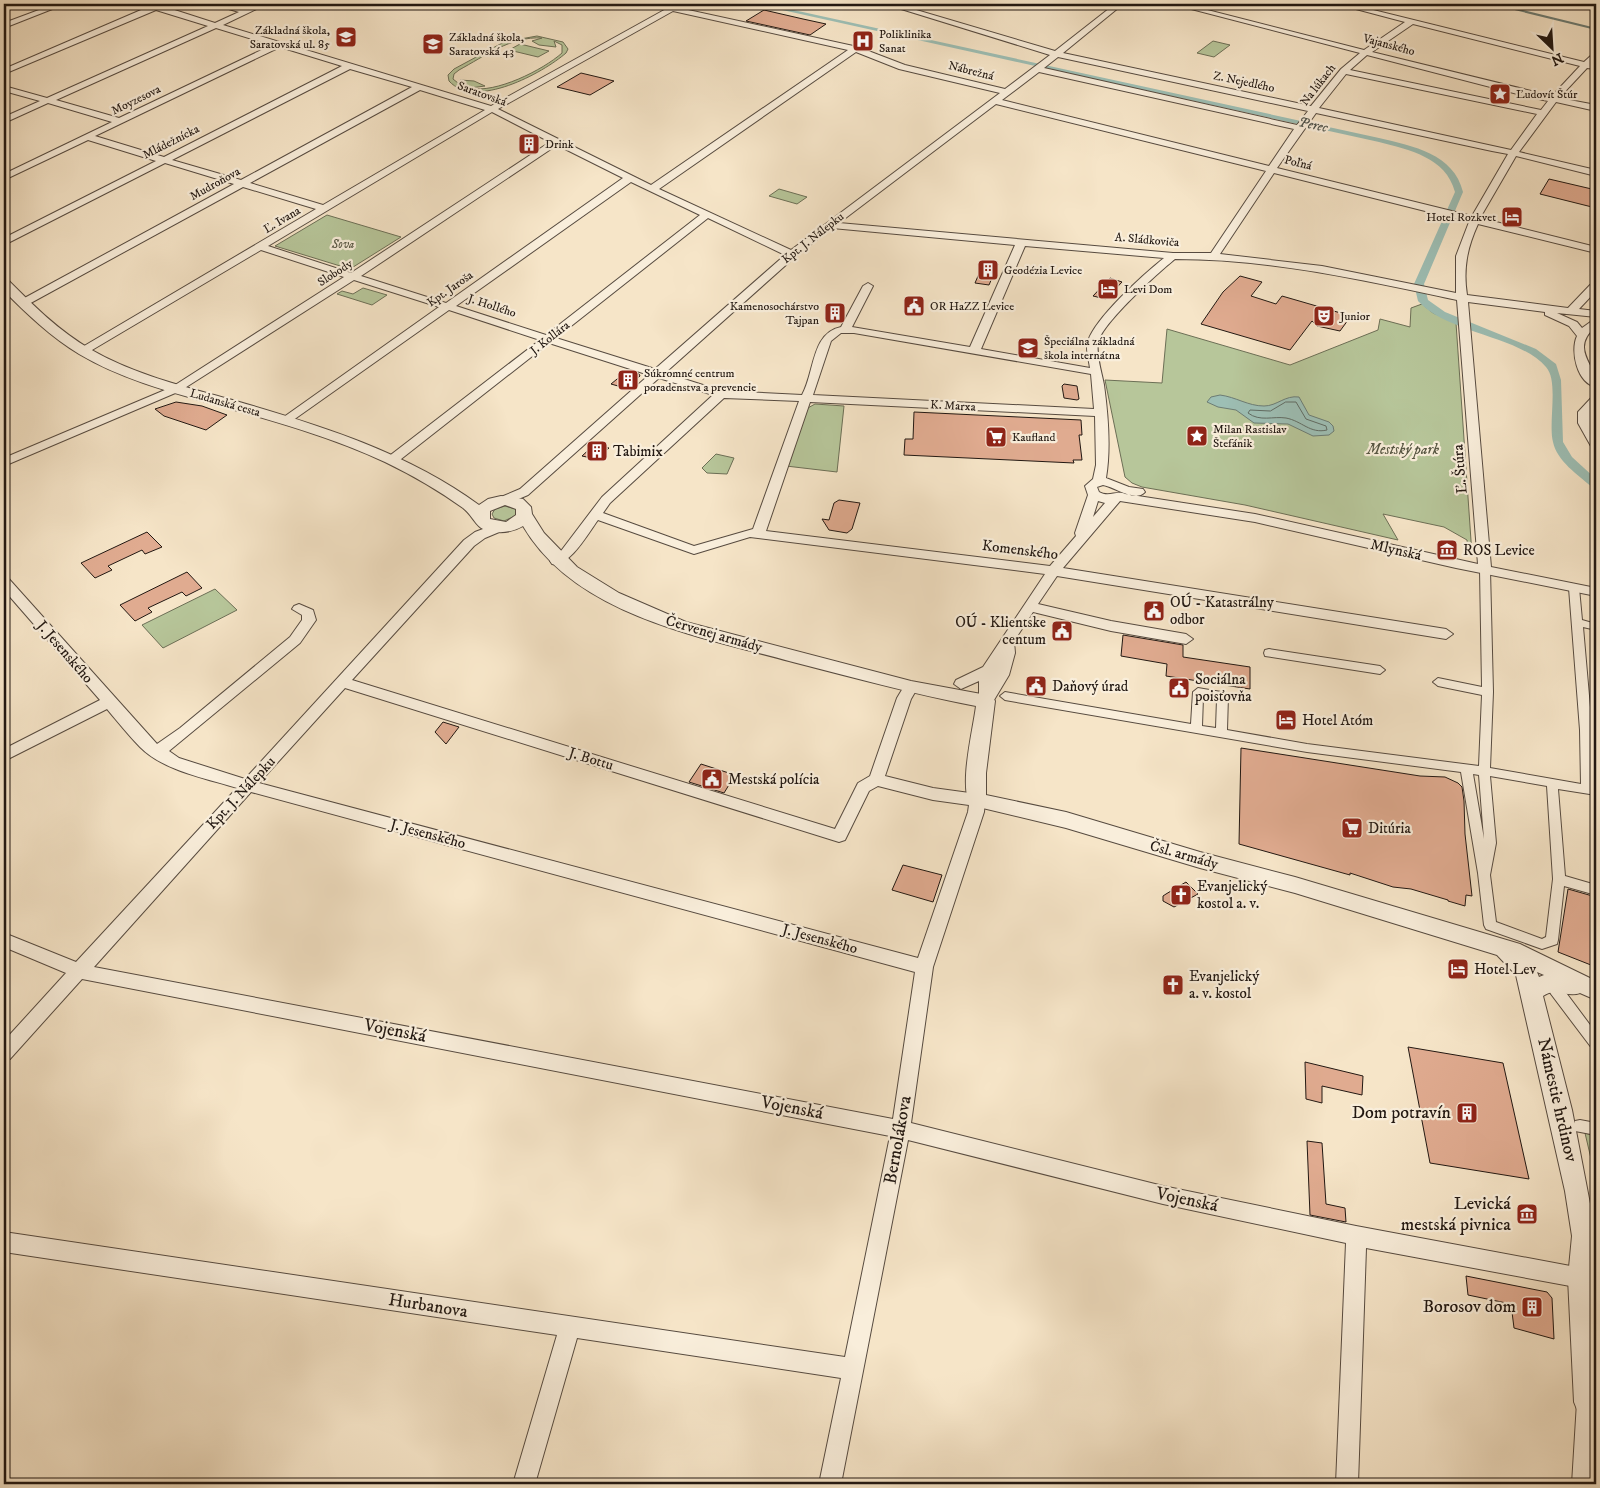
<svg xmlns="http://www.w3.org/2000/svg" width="1600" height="1488" font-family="'IM FELL DW Pica',serif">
<rect width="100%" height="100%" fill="#f6e5c8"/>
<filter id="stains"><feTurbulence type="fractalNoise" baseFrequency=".004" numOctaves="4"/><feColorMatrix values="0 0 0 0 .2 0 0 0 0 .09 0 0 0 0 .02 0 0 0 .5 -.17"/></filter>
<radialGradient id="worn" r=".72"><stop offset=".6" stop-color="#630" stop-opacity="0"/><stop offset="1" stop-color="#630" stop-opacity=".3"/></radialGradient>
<path fill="#b7c69a" stroke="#6c6f56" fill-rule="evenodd" d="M537,36L563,42L568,49L566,53C543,73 475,110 449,81L448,75L454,69L504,42ZM542,38L532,41L539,45L556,47L554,41L562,45V53C543,70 495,94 470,88L485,86L474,81L460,80V84L463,87L453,79L454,74L459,70C485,56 511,36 542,38Z
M1213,41L1230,45L1214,57L1197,53Z
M520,44L549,51L538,57L509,50Z
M779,189L807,197L797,204L769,196Z
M327,215L401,237L350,269L275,246Z
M363,288L387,295L372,305L337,294L342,291L353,294Z
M1422,304L1433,313L1456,323L1472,555L1469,556L1467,540L1444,527L1383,514L1398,540L1245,505L1142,487L1132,483L1125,477L1105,380L1162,383L1167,329L1290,365L1378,330L1380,319L1410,327L1411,308Z
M815,404L844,406L837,472L786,466L806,409Z
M716,454L734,458L727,474L707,473L702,468Z
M505,506L516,509L517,515L504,521L494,518L492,514L495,509Z
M215,589L237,610L163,648L142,625Z
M1585,1133L1596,1136V1180Z"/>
<path fill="#9dbfb5" stroke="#6c7c74" d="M1220,395C1236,397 1248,406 1264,406C1277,406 1285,395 1299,397L1309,415L1329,422L1333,426L1334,431L1329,435L1313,436L1288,424L1254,423L1236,410L1218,407L1207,402L1211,397Z"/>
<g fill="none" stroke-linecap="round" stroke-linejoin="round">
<path stroke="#606c64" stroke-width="1" d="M1286,402H1296L1306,419L1326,426L1327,430C1310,434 1302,421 1286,418C1273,416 1260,422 1248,413L1250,410L1270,411Z"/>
<path stroke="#6c7c74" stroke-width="2" d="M1494,4L1596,29"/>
<path fill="#9dbfb5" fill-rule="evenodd" d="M755,4H766L1379,138C1413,146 1454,154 1463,192L1424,284L1428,300L1445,312L1536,349L1556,364L1561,380L1563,442L1572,457L1596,479V488L1592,487C1578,475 1557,461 1553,442C1548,423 1559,381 1546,367C1520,336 1446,333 1418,301L1414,284L1455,192C1446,157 1409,150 1379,142Z"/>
</g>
<path fill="#e0ab90" stroke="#221812" d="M764,10L803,19L826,24L810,35L746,21Z
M581,73L602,78L614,81L590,95L557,87Z
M1549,179L1596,190V208L1540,194Z
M984,262L998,264L989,285L975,283Z
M1240,276L1262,282L1251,296L1276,304L1282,296L1351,316L1340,331L1317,326L1312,321L1290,350L1201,324L1223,292Z
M1110,278L1122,282L1106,299L1093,296Z
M831,309L844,311L838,320L826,319Z
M628,370L639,374L640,376L625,388L611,384Z
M1064,384L1077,386L1079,399L1077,400L1064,398L1062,386Z
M176,402L202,406L227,415L206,430L164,416L155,409Z
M914,412L1081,420L1082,435H1079L1082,460H1073L1074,463L904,455L905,439H913Z
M594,445L609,448L596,459L582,456Z
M839,500L860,503L852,529L847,533L829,530L822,519L829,520L834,503Z
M147,532L162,547L145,554L142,550L108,566L112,570L95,578L81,563Z
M187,572L202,588L186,596L182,592L148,608L152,612L135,621L120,605Z
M1123,635L1183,645V657L1250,667V689L1166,676L1167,664L1121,656Z
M443,722L459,727L446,744L435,732Z
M1241,748L1420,776L1445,777L1458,783L1462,787L1464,801L1465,834L1472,896L1466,895L1465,906L1448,901V900L1411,889L1393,887L1350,873V875L1239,844Z
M701,764L735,775L724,793L689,782Z
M903,865L942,875L933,902L892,890Z
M1186,882L1198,894L1174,907L1163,901V896L1166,894Z
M1568,889L1596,897V912L1592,934L1596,935V967L1558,952Z
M1408,1047L1503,1063L1529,1179L1430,1163Z
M1305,1062L1363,1076L1362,1095L1322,1086V1103L1306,1099Z
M1307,1141L1322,1143L1326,1204L1345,1208L1346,1222L1310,1215Z
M1466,1276L1547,1292L1552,1298L1554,1339L1514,1328L1511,1304L1468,1295Z"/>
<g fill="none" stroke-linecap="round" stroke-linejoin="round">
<g stroke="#574b40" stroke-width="2">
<path id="pedestrian" d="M1485,567L1490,570L1493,692L1490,768L1581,784L1580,730L1569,588L1570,586L1574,585L1579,588L1582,620L1596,624V630L1583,627L1592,730L1593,786L1596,787V795L1558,789L1565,876L1596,885V895L1564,886L1558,940L1557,944L1542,949L1486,929L1484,925L1478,873L1461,772L1307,752L1005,700L1000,696L1005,692L1191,724L1193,692L1198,688L1227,693L1228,696L1227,730L1307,744L1479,766L1482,695L1438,686L1433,682L1438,678L1482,687L1480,570ZM1203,697L1217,699L1216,728L1202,726ZM1473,774L1479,775L1484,839ZM1490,776L1547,786L1553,879L1546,937L1542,939L1496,922L1490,875L1496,843Z
M1269,649L1380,666L1385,670L1380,674L1265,656L1264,653L1265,650Z
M1556,984L1561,986L1596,1033V1049L1591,1047L1551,994L1549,990L1551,986Z
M1580,1120L1596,1123V1135L1575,1131L1573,1126L1575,1121Z"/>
</g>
<g stroke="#574b40" stroke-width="2">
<path id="minor" d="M55,4H65L4,28V23Z
M141,4L159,5L215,23L239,12L212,4C223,4 236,10 246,9C254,8 258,4 267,4L223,25L491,106L675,4H684L679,8L858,47L905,65L1005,89L1050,55L885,4H896L1055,51L1115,4H1123L1063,53L1311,106L1341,69L1360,53L1172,4H1184L1364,50L1405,22L1337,4H1349L1584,62L1596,51V58L1591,64L1595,65V69L1587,68L1559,98L1596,105V111L1556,102L1519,152L1596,170V176L1516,156L1480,218L1596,247V253L1478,224C1467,248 1463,269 1467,295L1568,308L1590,285L1596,284V291L1579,309L1596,311V317L1557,313L1577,322L1582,328L1596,318V326C1568,351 1598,364 1596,387C1577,383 1570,351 1577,336L1569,326L1545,315V312L1468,302L1491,567L1596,588V596L1456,568L1255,522L1120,501L1063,568L1446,629L1453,634L1446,639L1057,576L1038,604L1111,621L1186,634L1193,639L1186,644L1111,631L1033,612L1014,641L1015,653L1009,675L991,705L986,706L979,701V681L961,689L954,684L956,680L983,667L1045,574L750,537L694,554L598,520C589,532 569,568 552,564L550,561L561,551L602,497L713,395L659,378L528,495L509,503H501L499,500L501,497L520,489L649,375L549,343L396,463H388L386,460L388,457L540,340L449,310L289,423H281V419L439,307L354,280L180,391L4,466V458L172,387L344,277L261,250L87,353H79V349L316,209L243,187L27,305H19V301L234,184L165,163L4,245V238L156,161L88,140L4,180V174L112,122L48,103L4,123V117L40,101L4,91V86L47,98L208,26L156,10L4,74V69L148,7ZM673,11L848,50L651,185L498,109ZM1413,24L1580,66L1552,96L1372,52ZM216,28L272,45L119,118L56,100ZM280,47L342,66L164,157L95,136ZM856,52L899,69L1000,93L791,250L659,189ZM1367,55L1529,97L1548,101L1541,110L1350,70ZM1058,57L1308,111L1297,125L1044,68ZM350,69L412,87L241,180L172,160ZM1039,72L1294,129L1269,166L1002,100ZM1346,74L1537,114L1511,150L1319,108ZM420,90L485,110L323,205L250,183ZM996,104L1266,171L1211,253H1173L839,223ZM492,112L550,142L351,273L268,246ZM1316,113L1492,151L1508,154L1472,216L1277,168ZM557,145L623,178L446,303L361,276ZM1274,173L1469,222L1456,256V293L1322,266L1220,254ZM631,182L700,215L546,335L456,306ZM708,218L785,255L655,369L556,338ZM832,228L1015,245L970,347L852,327L873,286L868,283L863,286L841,327C811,333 815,372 802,395L722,391L665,373L796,256ZM1025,246L1164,258C1144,274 1096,317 1088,341C1085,348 1089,360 1090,368L981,349ZM1175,259C1271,259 1363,280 1457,300L1478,564L1255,514L1125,494C1116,490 1109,498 1099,492L1097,487L1103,485C1115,487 1135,503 1145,492L1143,489L1129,487L1106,478C1111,449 1108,414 1104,385C1102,373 1096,356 1098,343C1100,325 1159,272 1175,259ZM841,333H854L1091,374L1094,409L813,395L831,341ZM724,398L799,401L753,529L694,546L603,513L610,503ZM810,402L1095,416L1096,465L1093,479L1085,486L1088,495L1075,533L1076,536L1050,566L766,531ZM1098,501L1105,503L1093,517Z
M1596,396V406L1590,413C1590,426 1597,435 1596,449L1592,448L1578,423V412L1592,397Z
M499,523L504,524L505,527L504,530L485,538L474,546L352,680L835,829L858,783L870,776L897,698L906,683H916L918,687L911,699L885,776L933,788L977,794L983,796L985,800L984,812L933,967L911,1123L1163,1186L1356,1226L1581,1268L1588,1271L1591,1278L1588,1285L1581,1288L1366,1248L1358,1484H1336L1346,1243L1163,1204L908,1140L841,1484H819L841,1378L577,1338L535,1484H513L557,1335L4,1252V1232L845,1357L890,1136L82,979L10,1059L4,1061V1041L66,973L4,947V933L76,962L237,788C205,778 164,771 140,747C129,736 118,722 107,709L4,761V749L100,700L4,590V578L9,579L157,744L180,728L290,637L302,620V615L292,609L294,606L299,604L313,610L316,620L300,643L169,751L179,758L245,779L464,540L475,532ZM345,688L839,842L845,840L869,791L878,786L933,800L969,805L968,812L918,958L259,783ZM251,792L915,972L893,1119L94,967Z
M1588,1391L1596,1396L1594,1484H1572L1577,1402L1580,1394Z"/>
</g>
<g stroke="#574b40" stroke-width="2">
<path id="tertiary" d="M4,280L9,281C34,306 59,331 90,349C135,375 186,387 236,401C322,426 406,452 479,505L488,499L501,496L523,499L531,507L532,514L544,533L577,567L619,593L686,622L911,681L992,696L995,701L986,773V795L1066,812L1200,852L1295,877L1520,944L1596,981V1000L1580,993C1567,998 1556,987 1543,996L1572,1110L1596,1235L1594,1278L1596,1318V1418L1578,1412L1574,1402L1568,1278L1572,1236L1565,1191L1516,975L1497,955L1295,893L1200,868L1066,828L970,805C959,784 973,730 976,706C913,694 851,677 789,661C698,636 575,615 523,526C511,533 497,534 483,529C476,526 472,515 463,508C438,490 412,475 385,462C331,437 274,421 217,405C170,392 121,379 79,354C51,337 27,314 4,291ZM505,505L516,509V515L506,522L490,519V511ZM1537,972L1544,975L1539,977Z"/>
</g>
<use href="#pedestrian" fill="#f9eedb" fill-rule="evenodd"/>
<use href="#minor" fill="#f9eedb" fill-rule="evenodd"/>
<use href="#tertiary" fill="#f9eedb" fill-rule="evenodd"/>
</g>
<defs>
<g id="school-square" transform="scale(1.125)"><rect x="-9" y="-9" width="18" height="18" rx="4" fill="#8f2418" stroke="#f9eedb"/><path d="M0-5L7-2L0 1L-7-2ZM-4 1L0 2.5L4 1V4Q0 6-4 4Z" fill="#fff"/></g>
<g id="hospital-square" transform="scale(1.125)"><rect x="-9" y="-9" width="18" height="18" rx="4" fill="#8f2418" stroke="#f9eedb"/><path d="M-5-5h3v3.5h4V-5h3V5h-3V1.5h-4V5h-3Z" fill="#fff"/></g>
<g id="sight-square" transform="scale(1.125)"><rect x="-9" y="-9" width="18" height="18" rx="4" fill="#8f2418" stroke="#f9eedb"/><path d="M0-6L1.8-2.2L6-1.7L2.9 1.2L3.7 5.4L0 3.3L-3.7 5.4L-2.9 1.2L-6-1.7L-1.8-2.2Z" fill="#fff"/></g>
<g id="building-square" transform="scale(1.125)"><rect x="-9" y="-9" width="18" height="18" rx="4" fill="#8f2418" stroke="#f9eedb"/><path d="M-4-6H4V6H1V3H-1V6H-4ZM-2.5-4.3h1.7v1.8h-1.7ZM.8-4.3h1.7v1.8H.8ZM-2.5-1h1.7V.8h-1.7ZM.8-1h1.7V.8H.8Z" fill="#fff"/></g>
<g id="hotel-square" transform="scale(1.125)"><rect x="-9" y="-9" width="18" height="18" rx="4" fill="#8f2418" stroke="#f9eedb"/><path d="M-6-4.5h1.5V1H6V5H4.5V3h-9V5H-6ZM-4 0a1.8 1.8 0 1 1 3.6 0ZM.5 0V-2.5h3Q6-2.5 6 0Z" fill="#fff"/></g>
<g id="civic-square" transform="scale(1.125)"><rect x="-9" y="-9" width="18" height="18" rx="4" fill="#8f2418" stroke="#f9eedb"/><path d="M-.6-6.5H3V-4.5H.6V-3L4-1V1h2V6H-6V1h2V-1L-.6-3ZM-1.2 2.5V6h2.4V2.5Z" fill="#fff"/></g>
<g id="theatre-square" transform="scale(1.125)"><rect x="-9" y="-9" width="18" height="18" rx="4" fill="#8f2418" stroke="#f9eedb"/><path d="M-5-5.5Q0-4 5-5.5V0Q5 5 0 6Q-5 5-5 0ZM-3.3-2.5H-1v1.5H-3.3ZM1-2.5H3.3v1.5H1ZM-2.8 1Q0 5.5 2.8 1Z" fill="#fff"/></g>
<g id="supermarket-square" transform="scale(1.125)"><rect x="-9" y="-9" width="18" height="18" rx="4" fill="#8f2418" stroke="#f9eedb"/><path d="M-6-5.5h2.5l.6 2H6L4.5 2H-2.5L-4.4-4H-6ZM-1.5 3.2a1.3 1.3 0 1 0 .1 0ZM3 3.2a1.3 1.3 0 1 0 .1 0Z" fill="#fff"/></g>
<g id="museum-square" transform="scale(1.125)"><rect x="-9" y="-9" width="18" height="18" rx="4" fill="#8f2418" stroke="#f9eedb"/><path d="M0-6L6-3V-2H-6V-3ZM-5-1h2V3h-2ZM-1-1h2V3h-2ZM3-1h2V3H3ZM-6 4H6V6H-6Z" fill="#fff"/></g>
<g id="church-square" transform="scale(1.125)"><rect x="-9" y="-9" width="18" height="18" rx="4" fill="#8f2418" stroke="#f9eedb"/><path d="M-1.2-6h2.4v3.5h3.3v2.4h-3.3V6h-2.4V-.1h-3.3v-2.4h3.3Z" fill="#fff"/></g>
</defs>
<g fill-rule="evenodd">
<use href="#school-square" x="346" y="37"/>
<use href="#hospital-square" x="863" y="41"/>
<use href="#school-square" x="433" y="44"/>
<use href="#sight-square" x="1500" y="94"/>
<use href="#building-square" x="529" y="144"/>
<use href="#hotel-square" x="1512" y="217"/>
<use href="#building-square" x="988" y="270"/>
<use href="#hotel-square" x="1108" y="289"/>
<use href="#civic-square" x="914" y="306"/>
<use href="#building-square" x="835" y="313"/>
<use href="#theatre-square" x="1324" y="316"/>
<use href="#school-square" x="1028" y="348"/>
<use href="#building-square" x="628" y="380"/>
<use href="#sight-square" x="1197" y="436"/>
<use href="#supermarket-square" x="996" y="437"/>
<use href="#building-square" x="597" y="451"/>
<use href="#museum-square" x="1447" y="550"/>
<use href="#civic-square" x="1154" y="611"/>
<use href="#civic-square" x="1062" y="631"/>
<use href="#civic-square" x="1036" y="686"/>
<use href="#civic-square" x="1179" y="688"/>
<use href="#hotel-square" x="1286" y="720"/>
<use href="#civic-square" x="712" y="779"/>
<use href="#supermarket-square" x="1352" y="828"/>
<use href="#church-square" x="1181" y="895"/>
<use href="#hotel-square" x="1458" y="969"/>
<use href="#church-square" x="1173" y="985"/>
<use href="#building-square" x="1467" y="1113"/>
<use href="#museum-square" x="1527" y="1214"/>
<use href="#building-square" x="1532" y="1307"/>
</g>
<g text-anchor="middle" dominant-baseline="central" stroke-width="4.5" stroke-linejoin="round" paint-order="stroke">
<g font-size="12" fill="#221812" stroke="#f9eedb" text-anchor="start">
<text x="330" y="30" text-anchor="end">Základná škola,<tspan x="330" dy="14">Saratovská ul. 85</tspan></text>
<text x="879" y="34">Poliklinika<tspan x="879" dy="14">Sanat</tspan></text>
<text x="449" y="37">Základná škola,<tspan x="449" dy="14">Saratovská 43</tspan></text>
<text x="1516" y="94">Ľudovít Štúr</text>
<text x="545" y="144">Drink</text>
<text x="1496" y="217" text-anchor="end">Hotel Rozkvet</text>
<text x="1004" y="270">Geodézia Levice</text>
<text x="1124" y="289">Levi Dom</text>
<text x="819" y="306" text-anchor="end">Kamenosochárstvo<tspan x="819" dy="14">Tajpan</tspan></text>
<text x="930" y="306">OR HaZZ Levice</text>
<text x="1340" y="316">Junior</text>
<text x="1044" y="341">Špeciálna základná<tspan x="1044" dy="14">škola internátna</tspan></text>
<text x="644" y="373">Súkromné centrum<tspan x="644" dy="14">poradenstva a prevencie</tspan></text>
<text x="1213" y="429">Milan Rastislav<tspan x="1213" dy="14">Štefánik</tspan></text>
<text x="1012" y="437">Kaufland</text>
</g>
<g font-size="12" fill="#221812" stroke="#f9eedb">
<text transform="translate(1389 45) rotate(15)">Vajanského</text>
<text transform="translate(971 71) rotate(14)">Nábrežná</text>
<text transform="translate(1244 82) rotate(12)">Z. Nejedlého</text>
<text transform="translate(1318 85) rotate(-52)">Na lúkach</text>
<text transform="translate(482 94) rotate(20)">Saratovská</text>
<text transform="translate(136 100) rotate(-26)">Moyzesova</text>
<text transform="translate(171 142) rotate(-27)">Mládežnícka</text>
<text transform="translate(1298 163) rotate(14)">Poľná</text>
<text transform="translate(215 184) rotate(-29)">Mudroňova</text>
<text transform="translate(282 220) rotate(-31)">Ľ. Ivana</text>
<text transform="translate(813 238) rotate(-38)">Kpt. J. Nálepku</text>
<text transform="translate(1147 240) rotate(5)">A. Sládkoviča</text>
<text transform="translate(335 273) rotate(-33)">Slobody</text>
<text transform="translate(450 289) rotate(-35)">Kpt. Jaroša</text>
<text transform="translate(492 306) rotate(18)">J. Hollého</text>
<text transform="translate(550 338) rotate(-38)">J. Kollára</text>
<text transform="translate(225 403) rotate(16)">Ludanská cesta</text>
<text transform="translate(953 406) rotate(3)">K. Marxa</text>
</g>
<g font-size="12" font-style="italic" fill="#565542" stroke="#f9eedb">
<text x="343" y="244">Sova</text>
</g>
<g font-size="14" font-style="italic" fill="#4d524b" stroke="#f9eedb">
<text transform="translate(1313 125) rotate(12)">Perec</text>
</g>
<g font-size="15" font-style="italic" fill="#565542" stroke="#f9eedb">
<text x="1403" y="449">Mestský park</text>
</g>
<g font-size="15" fill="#221812" stroke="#f9eedb" text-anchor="start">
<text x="613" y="451">Tabimix</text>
<text x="1463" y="550">ROS Levice</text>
<text x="1170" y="602">OÚ - Katastrálny<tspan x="1170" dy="17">odbor</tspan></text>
<text x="1046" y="622" text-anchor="end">OÚ - Klientske<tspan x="1046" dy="17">centum</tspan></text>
<text x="1195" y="679">Sociálna<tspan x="1195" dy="17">poisťovňa</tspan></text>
<text x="1052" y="686">Daňový úrad</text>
<text x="1302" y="720">Hotel Atóm</text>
<text x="728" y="779">Mestská polícia</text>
<text x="1368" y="828">Ditúria</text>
<text x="1197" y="886">Evanjelický<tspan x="1197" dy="17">kostol a. v.</tspan></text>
<text x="1474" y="969">Hotel Lev</text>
<text x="1189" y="976">Evanjelický<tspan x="1189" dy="17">a. v. kostol</tspan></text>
</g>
<g font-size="15" fill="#221812" stroke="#f9eedb">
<text transform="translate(1460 469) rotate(-95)">Ľ. Štúra</text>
<text transform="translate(1020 550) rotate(7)">Komenského</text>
<text transform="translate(1396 550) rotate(13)">Mlynská</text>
<text transform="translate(714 634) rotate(16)">Červenej armády</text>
<text transform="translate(65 652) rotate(49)">J. Jesenského</text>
<text transform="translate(591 759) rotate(17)">J. Bottu</text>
<text transform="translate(241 793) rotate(-47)">Kpt. J. Nálepku</text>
<text transform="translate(428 834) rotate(15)">J. Jesenského</text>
<text transform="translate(1184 855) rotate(16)">Čsl. armády</text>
<text transform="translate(820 939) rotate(15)">J. Jesenského</text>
</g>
<g font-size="18" fill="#221812" stroke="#f9eedb">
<text transform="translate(395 1031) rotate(11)">Vojenská</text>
<text transform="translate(1557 1100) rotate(77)">Námestie hrdinov</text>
<text transform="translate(792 1108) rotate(11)">Vojenská</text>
<text transform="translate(898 1140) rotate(-80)">Bernolákova</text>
<text transform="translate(1187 1200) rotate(12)">Vojenská</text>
<text transform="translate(428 1306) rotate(9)">Hurbanova</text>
</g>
<g font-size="18" fill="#221812" stroke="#f9eedb" text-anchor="end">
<text x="1451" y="1113">Dom potravín</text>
<text x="1511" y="1204">Levická<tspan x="1511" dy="21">mestská pivnica</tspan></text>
<text x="1516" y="1307">Borosov dom</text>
</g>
</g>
<rect width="1600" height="1488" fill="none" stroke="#f6e5c8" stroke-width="20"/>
<rect x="5" y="5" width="1590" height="1478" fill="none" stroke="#221812" stroke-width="2.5"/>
<rect x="10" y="10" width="1580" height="1468" fill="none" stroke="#221812"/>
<g transform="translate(1552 48) rotate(155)" stroke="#f9eedb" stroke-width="4" paint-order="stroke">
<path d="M0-4L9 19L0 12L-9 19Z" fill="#221812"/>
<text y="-8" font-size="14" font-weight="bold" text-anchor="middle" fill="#221812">N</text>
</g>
<rect width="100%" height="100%" filter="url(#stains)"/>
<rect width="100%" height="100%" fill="url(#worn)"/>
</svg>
